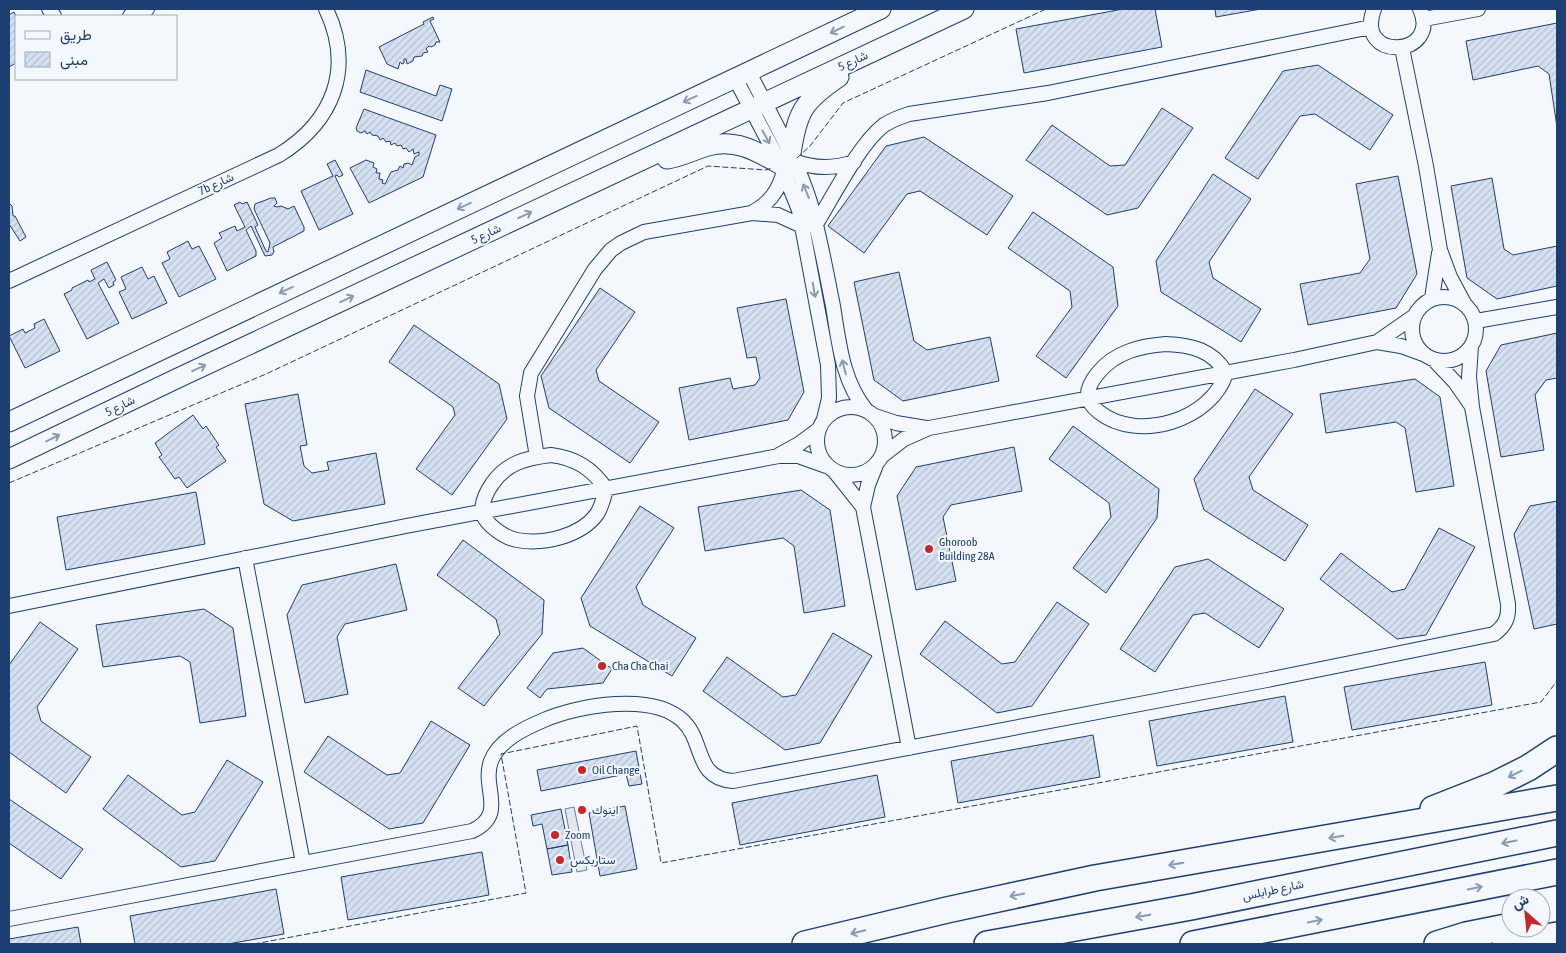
<svg xmlns="http://www.w3.org/2000/svg" width="1566" height="953" font-family="'Asap Condensed',Vazirmatn,sans-serif">
<defs>
<pattern id="building-hatch" width="6" height="6" patternUnits="userSpaceOnUse" patternTransform="scale(1.25)"><rect width="6" height="6" fill="#d5e0f0"/><path d="M-1 1l2-2M0 6l6-6M5 7l2-2" fill="none" stroke="#b6c1d1"/></pattern>
</defs>
<rect width="100%" height="100%" fill="#f4f7fb"/>
<path fill="#e3e8f0" stroke="#687fa3" d="M574,807L587,870L577,872L565,809Z"/>
<path fill="url(#building-hatch)" stroke="#1d3f73" d="M1123,9H1155L1162,47L1024,73L1016,29Z
M1215,9H1261L1216,17Z
M14,12L16,17V63L9,67V15Z
M433,17L434,19L430,21L440,42H436L435,45L431,47L429,46L426,49L428,52L423,53L422,56L414,57L413,61L407,64L406,59H404V63L402,64L400,62L398,69L387,64L379,47L424,24L423,22Z
M1557,23V127L1549,74L1538,66L1473,80L1466,41Z
M1318,65L1393,115L1370,150L1315,114L1300,116L1258,179L1225,158L1283,71Z
M366,70L436,96L440,85L452,89L442,121L360,92Z
M1162,108L1193,128L1138,208L1107,215L1026,160L1052,125L1110,166L1125,165Z
M364,109L436,135L423,177L369,203L350,168L366,160L374,163L373,167L377,169L376,173H380L379,179L383,180L382,183L385,184L391,172L398,170L400,166L403,168L404,164L408,163L412,165L415,157L419,155V152L414,154L413,149L409,152L406,148L403,149L401,145L397,146L395,143L391,145L390,141L386,142L383,138L380,140L378,136L372,135L370,132L367,134L365,131L361,133L357,131L356,128Z
M924,137L1013,196L987,235L920,191L907,194L864,253L828,226L886,146Z
M335,160L343,175L339,177L337,175L335,176L353,214L319,230L301,191L333,176L327,164Z
M1213,174L1251,199L1209,262L1213,278L1261,309L1241,342L1161,292L1156,261Z
M1398,176L1417,274L1396,308L1308,325L1300,284L1360,273L1370,259L1356,184Z
M1492,178L1504,249L1513,255L1557,246V286L1497,299L1467,278L1451,186Z
M271,198H275L277,203L274,206L277,207L281,206L288,209L294,206L304,227V231L273,247L274,252L272,255L265,256L251,226L246,230L256,251V256L227,271L214,243L222,238L219,233L235,226L237,231L245,227L234,205L240,202L242,204L247,202L258,225L255,227L266,251L268,252L270,243L254,209L255,204Z
M9,203L12,206L13,216H15L26,237L20,241L9,224Z
M1033,212L1113,267L1118,306L1066,378L1036,356L1072,307L1070,291L1008,248Z
M188,241L192,249L199,246L216,279L179,297L162,263L170,259L167,252Z
M107,262L116,280L113,282L114,285L109,288L104,279L98,283L119,323L87,339L64,294L72,290V288L88,280L89,282L95,279L91,270Z
M142,267L148,279L154,276L167,303L132,319L119,292L126,289L121,277Z
M899,272L914,341L927,350L990,337L999,381L903,401L874,380L854,282Z
M600,288L635,312L596,370L599,381L659,422L630,463L549,408L541,376Z
M786,299L804,392L788,420L689,440L679,388L730,378L733,389L755,385L760,378L756,357L747,358L737,308Z
M44,319L60,351L25,368L9,336L23,329L25,333L35,328L34,324Z
M414,325L499,384L507,419L452,495L416,469L455,415L453,407L389,362Z
M1557,333V378L1546,380L1535,395L1544,450L1501,457L1486,371L1501,345Z
M1415,379L1440,397L1454,486L1416,492L1405,428L1396,422L1326,433L1320,394Z
M1255,389L1293,414L1249,477L1253,490L1308,525L1285,561L1204,510L1194,479Z
M298,394L307,445L300,446L304,466L312,473L329,470L327,462L376,453L385,504L293,521L264,504L245,404Z
M193,415L203,429L206,426L219,445L216,447L226,461L187,488L179,477L175,479L159,457L162,455L155,443Z
M1073,426L1159,489L1157,518L1106,593L1073,568L1111,517L1109,503L1049,459Z
M1014,447L1022,491L951,505L943,517L956,581L916,590L897,496L916,467Z
M801,490L830,510L845,606L804,613L794,546L783,538L705,551L698,507Z
M196,492L205,544L66,570L57,517Z
M1557,501V624L1534,629L1514,534L1530,506Z
M640,506L674,528L636,587L643,605L696,638L672,676L590,626L581,598Z
M1439,528L1475,547L1426,635L1397,639L1320,579L1341,553L1392,592L1405,589Z
M463,540L544,600L542,634L484,706L458,688L500,634L496,619L437,575Z
M1208,559L1284,609L1259,648L1205,613L1193,615L1155,672L1120,649L1175,567Z
M396,564L407,610L345,624L337,637L348,694L305,703L287,615L302,585Z
M1057,602L1089,624L1032,706L997,713L920,654L945,621L1002,664L1015,662Z
M204,609L233,628L246,716L200,723L190,662L180,656L103,667L96,625Z
M40,622L78,649L37,707L41,721L91,757L66,793L9,752V665Z
M833,633L872,656L820,743L785,750L703,691L727,657L783,697L796,695Z
M583,648L612,669L603,683L547,689L540,698L527,688L553,653Z
M1485,662L1492,705L1352,730L1344,687Z
M1285,696L1293,742L1157,766L1149,721Z
M431,721L470,745L423,823L389,829L304,772L328,736L387,775L400,773Z
M1093,735L1100,777L958,803L951,761Z
M636,751L642,784L629,786L626,774L541,791L537,770Z
M227,760L263,782L215,861L181,867L103,809L128,775L182,815L195,812Z
M877,775L885,817L740,845L732,803Z
M9,799L83,849L61,879L9,843Z
M625,806L637,869L600,876L589,813Z
M561,809L568,845L547,849L542,824L533,826L531,815Z
M568,845L572,872L552,875L547,849Z
M482,852L489,895L348,920L341,877Z
M276,889L284,934L228,944H135L130,916Z
M78,927L81,944H9V939Z"/>
<g fill="none" stroke-linecap="round" stroke-linejoin="round">
<g stroke="#1d3f73" stroke-width="16">
<path id="street" d="M49,9L54,16
M1374,9C1354,63 1442,57 1420,9
M130,16L147,9
M1424,19L1478,9
M1402,48L1426,166L1440,250L1450,277L1464,303
M749,72C770,115 796,157 810,202C820,236 826,272 833,306C839,343 842,380 866,410
M735,78L781,165L799,210L828,365L829,398L824,419
M794,161C814,169 833,169 854,162
M753,212C770,203 779,190 784,171
M9,281L279,155C334,121 354,68 326,9
M1412 329a32 32 0 1 1 64 0a32 32 0 1 1-64 0Z
M1432,298L1439,253
M1476,321L1557,307
M1377,342L1401,346L1423,354
M1166,344C1191,345 1213,350 1226,373C1212,420 1138,443 1099,412C1094,408 1089,403 1088,397C1087,388 1093,379 1098,373C1115,352 1140,346 1166,344Z
M1434,360L1455,382L1471,405
M817 441a34 34 0 1 1 68 0a34 34 0 1 1-68 0Z
M875,416L896,423L926,428
M551,455C575,458 592,468 606,489C604,497 602,506 597,514C581,536 544,545 517,540C505,538 482,523 482,509C483,501 487,491 492,484C506,463 526,458 551,455Z
M779,455L799,444L818,430
M882,456L904,439L929,428L1294,360L1377,342L1413,317
M537,457L527,396L531,373L595,269L611,250L621,243L644,232L752,213L778,215L802,226L816,224C833,197 859,144 884,125C892,120 900,117 909,114L1048,93L1371,27
M876,465L868,485L863,507L909,748
M835,472L863,507
M245,558L303,863
M9,606L406,526L779,456H798L826,466
M9,919L472,831C508,814 481,788 491,761C499,740 525,728 544,720C579,705 653,692 683,721C705,742 694,778 733,781L1267,680L1494,634C1505,626 1509,618 1508,604L1472,407L1469,377L1471,346"/>
</g>
<g stroke="#1d3f73" stroke-width="21">
<path id="secondary" d="M791,154C797,112 803,101 839,77
M667,159C681,157 694,150 708,146C736,138 758,152 781,165
M9,422L881,9
M9,459L178,378L964,9"/>
</g>
<g stroke="#1d3f73" stroke-width="28">
<path id="highway" d="M1433,809L1494,785L1528,768L1557,749
M805,944L947,910L1095,878L1557,798
M987,944L1191,907L1557,833
M1193,944L1557,872
M1437,944L1466,935L1511,926
M1505,944L1557,935"/>
</g>
<use href="#street" stroke="#f4f7fb" stroke-width="14"/>
<use href="#secondary" stroke="#f4f7fb" stroke-width="19"/>
<use href="#highway" stroke="#f4f7fb" stroke-width="25"/>
<path stroke="#1d3f73" stroke-width="1" stroke-dasharray="6 2.5" stroke-linecap="butt" d="M797,158L810,146L843,103L1046,9
M9,483L266,374L708,166L766,170L772,168
M254,944L526,893L501,754L637,726L661,863L1541,702L1557,681"/>
</g>
<defs><path id="oneway-shaft" d="M-6 0H5M1.5-3L5.5 0L1.5 3" fill="none" stroke-width="1.6" stroke-linecap="round" stroke-linejoin="round" transform="scale(1.25)"/></defs>
<g stroke="#889bb7">
<use href="#oneway-shaft" transform="translate(837 30) rotate(154)"/>
<use href="#oneway-shaft" transform="translate(690 99) rotate(155)"/>
<use href="#oneway-shaft" transform="translate(766 137) rotate(61)"/>
<use href="#oneway-shaft" transform="translate(806 191) rotate(-112)"/>
<use href="#oneway-shaft" transform="translate(464 206) rotate(155)"/>
<use href="#oneway-shaft" transform="translate(525 215) rotate(-25)"/>
<use href="#oneway-shaft" transform="translate(286 290) rotate(155)"/>
<use href="#oneway-shaft" transform="translate(814 290) rotate(80)"/>
<use href="#oneway-shaft" transform="translate(347 299) rotate(-25)"/>
<use href="#oneway-shaft" transform="translate(844 367) rotate(-104)"/>
<use href="#oneway-shaft" transform="translate(199 368) rotate(-25)"/>
<use href="#oneway-shaft" transform="translate(53 438) rotate(-26)"/>
<use href="#oneway-shaft" transform="translate(1515 774) rotate(154)"/>
<use href="#oneway-shaft" transform="translate(1336 837) rotate(170)"/>
<use href="#oneway-shaft" transform="translate(1509 842) rotate(169)"/>
<use href="#oneway-shaft" transform="translate(1176 864) rotate(170)"/>
<use href="#oneway-shaft" transform="translate(1475 888) rotate(-11)"/>
<use href="#oneway-shaft" transform="translate(1017 895) rotate(168)"/>
<use href="#oneway-shaft" transform="translate(1143 916) rotate(170)"/>
<use href="#oneway-shaft" transform="translate(1315 921) rotate(-11)"/>
<use href="#oneway-shaft" transform="translate(858 932) rotate(167)"/>
</g>
<g fill="#c62828" stroke="#f4f7fb" stroke-width="2">
<circle cx="929" cy="549" r="5"/>
<circle cx="602" cy="666" r="5"/>
<circle cx="582" cy="770" r="5"/>
<circle cx="582" cy="810" r="5"/>
<circle cx="555" cy="835" r="5"/>
<circle cx="560" cy="860" r="5"/>
</g>
<g text-anchor="middle" dominant-baseline="central" stroke-width="4" stroke-linejoin="round" paint-order="stroke">
<g font-size="12" fill="#1d3f73" stroke="#f4f7fb">
<text transform="translate(853 61) rotate(-25)">شارع 5</text>
<text transform="translate(216 184) rotate(-25)">7b شارع</text>
<text transform="translate(486 234) rotate(-25)">شارع 5</text>
<text transform="translate(120 406) rotate(-26)">شارع 5</text>
<text transform="translate(1273 890) rotate(-12)">شارع طرابلس</text>
</g>
<g font-size="12" fill="#1d3f73" stroke="#f4f7fb" text-anchor="start">
<text x="939" y="542">Ghoroob<tspan x="939" dy="14">Building 28A</tspan></text>
<text x="612" y="666">Cha Cha Chai</text>
<text x="592" y="770">Oil Change</text>
<text x="592" y="810">اينوك</text>
<text x="565" y="835">Zoom</text>
<text x="570" y="860">ستاربكس</text>
</g>
</g>
<rect width="1566" height="953" fill="none" stroke="#1d3f73" stroke-width="20"/>
<rect x="15" y="15" width="162" height="65" fill="#f4f7fb" stroke="#9eadc5"/>
<rect x="25" y="31" width="25" height="8" fill="#f4f7fb" stroke="#9eadc5"/>
<text x="60" y="40" font-size="15" fill="#1d3f73">طريق</text>
<rect x="25" y="52" width="25" height="15" fill="url(#building-hatch)" stroke="#9eadc5"/>
<text x="60" y="65" font-size="15" fill="#1d3f73">مبنى</text>
<g transform="translate(1526 913) rotate(333)"><circle r="24" fill="#f4f7fb" stroke="#9eadc5"/>
<path d="M0-4L9 19L0 12L-9 19Z" fill="#c62828"/>
<text y="-8" font-size="14" font-weight="bold" text-anchor="middle" fill="#1d3f73">ش</text>
</g>
</svg>
